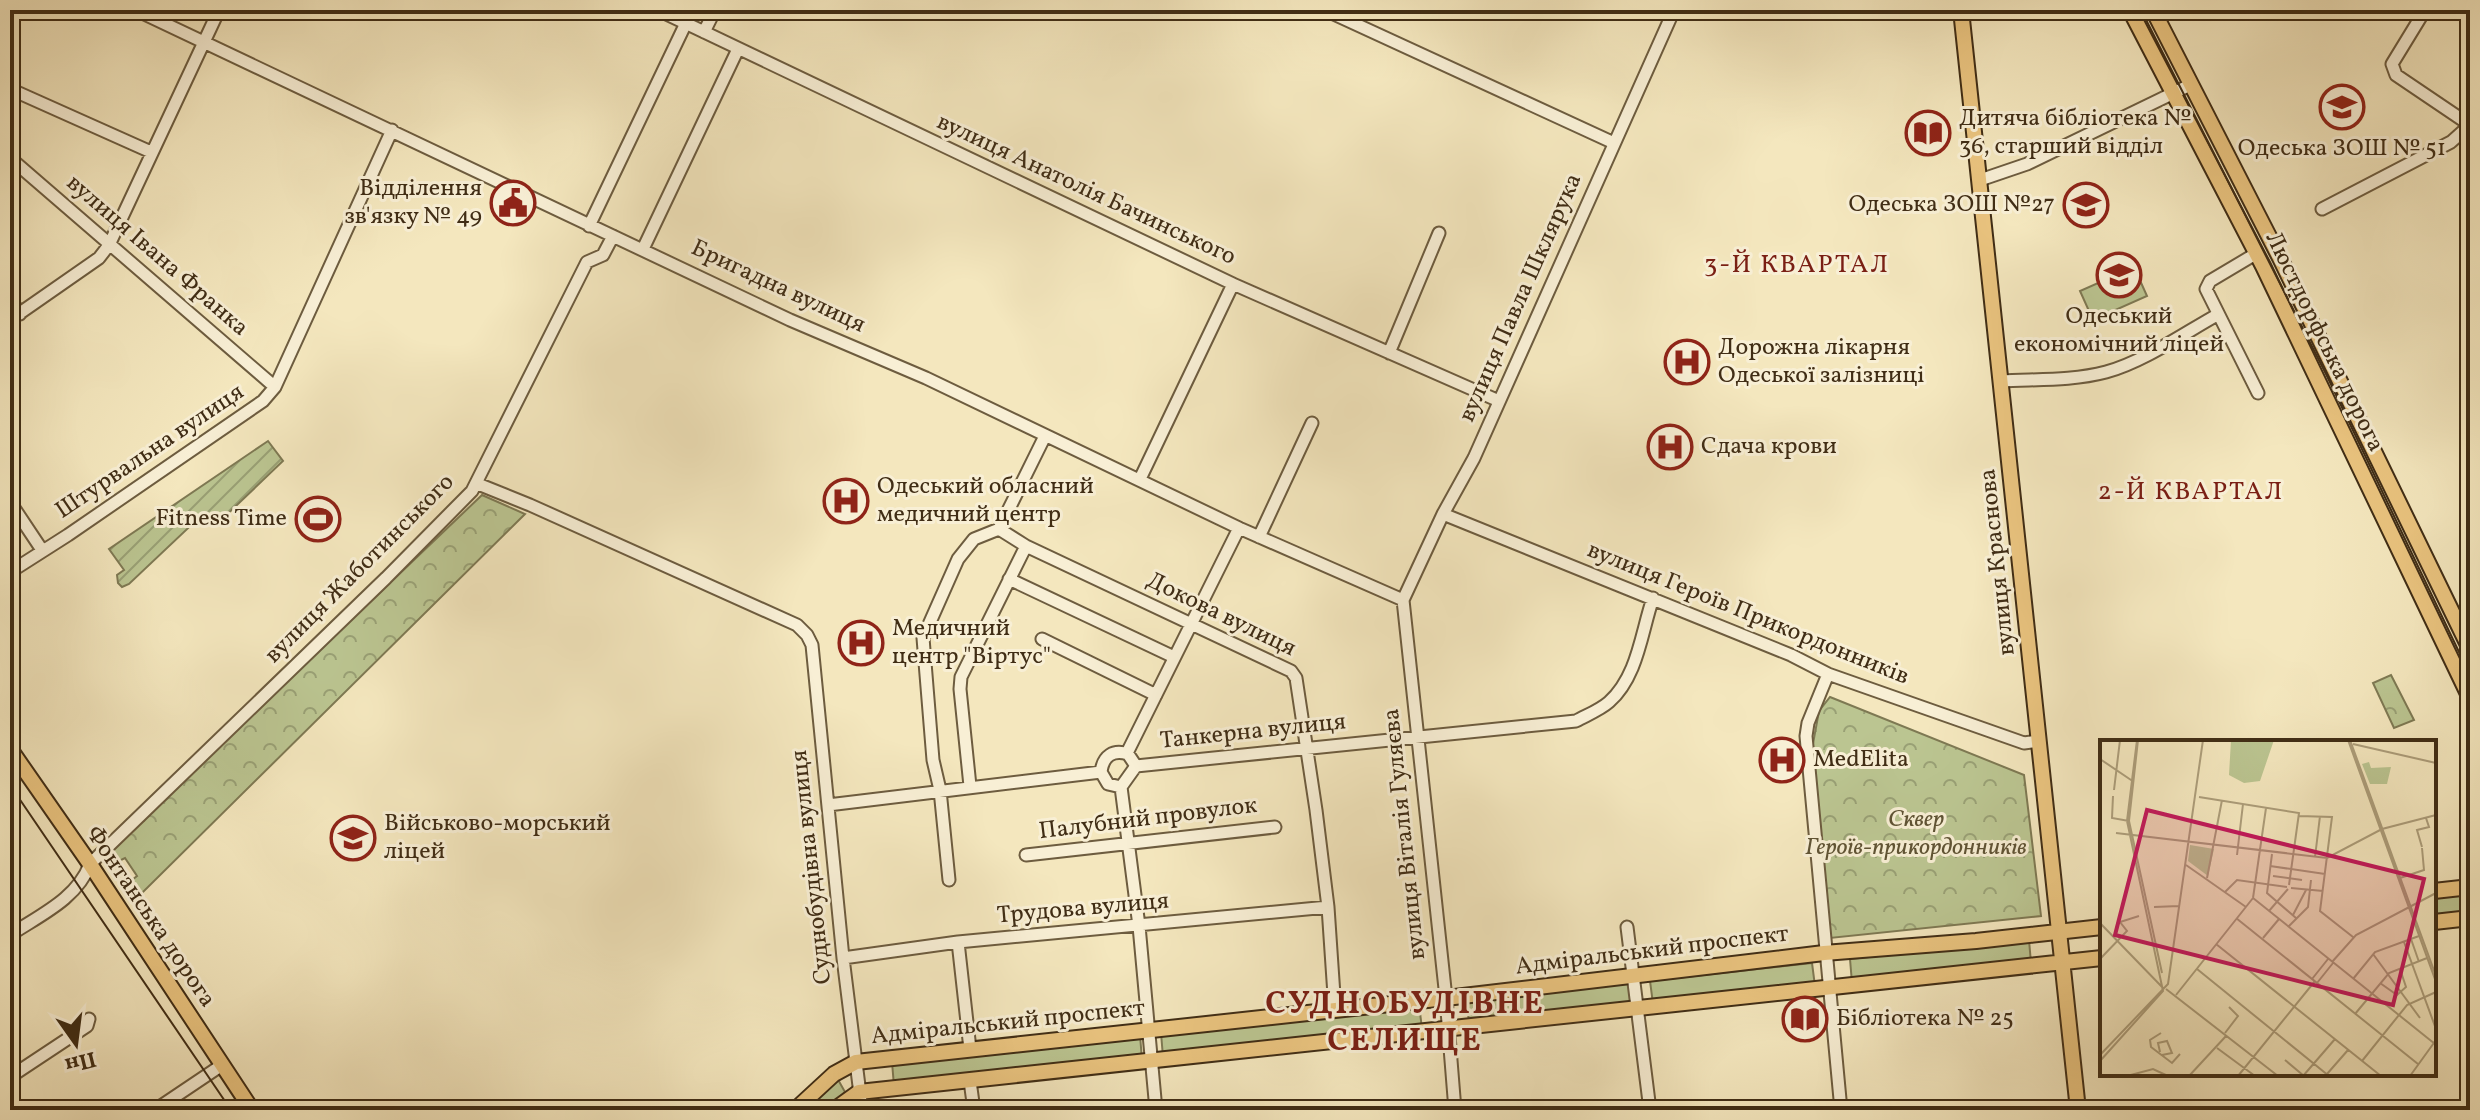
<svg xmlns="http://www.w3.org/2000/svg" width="2480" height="1120" font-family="Vollkorn,serif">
<defs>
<pattern id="forest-crowns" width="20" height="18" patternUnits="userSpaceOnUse" patternTransform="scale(2)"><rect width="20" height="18" fill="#bbc591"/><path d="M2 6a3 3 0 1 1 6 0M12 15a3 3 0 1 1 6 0" fill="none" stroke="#99a075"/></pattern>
<pattern id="garden-furrows" width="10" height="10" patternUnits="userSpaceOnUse" patternTransform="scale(2)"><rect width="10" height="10" fill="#bbc591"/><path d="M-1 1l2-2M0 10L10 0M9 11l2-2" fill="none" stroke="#99a075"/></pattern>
</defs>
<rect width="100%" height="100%" fill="#f4e7be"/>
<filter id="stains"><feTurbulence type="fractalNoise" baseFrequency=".0025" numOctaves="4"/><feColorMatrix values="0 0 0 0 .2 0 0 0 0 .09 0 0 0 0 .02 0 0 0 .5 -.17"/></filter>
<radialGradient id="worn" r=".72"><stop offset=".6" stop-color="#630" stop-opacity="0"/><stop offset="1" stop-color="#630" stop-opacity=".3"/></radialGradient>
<path fill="#bbc591" stroke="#7e7953" stroke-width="2" d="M2134,267L2147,296L2093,320L2080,291Z
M2470,893V914L2434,918V897Z
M2029,940L2031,963L1852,983L1850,959Z
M1812,963L1815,986L1653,1004L1650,981Z
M1629,982L1632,1007L1469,1024L1467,1000Z
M1419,1004L1422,1029L1163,1057L1161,1033Z
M1140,1035L1142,1060L894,1086L892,1062Z
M836,1076L845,1092L826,1110H799Z"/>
<path fill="url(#forest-crowns)" stroke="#7e7953" stroke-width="2" d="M482,495L525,514L141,894L132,880L137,876L125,858L119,861L111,849Z
M2391,675L2414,720L2394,728L2373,683Z
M1830,697L2024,775L2041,916L1830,938L1812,749L1819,711Z"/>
<path fill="url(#garden-furrows)" stroke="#7e7953" stroke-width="2" d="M268,441L283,461L217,524L204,513L129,584L122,587L118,583L117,575L124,570L109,549Z"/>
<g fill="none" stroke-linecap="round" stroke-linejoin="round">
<g stroke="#6d5c3f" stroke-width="15">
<path id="minor" d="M136,10L790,320L926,378L1239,528L1403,600
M658,10L1233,284L1499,401
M1325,10L1614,143
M2425,10L2392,64L2396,75L2470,125
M704,32L715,10
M10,89L151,152
M10,158L275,387
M1980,180L2027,164L2190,85
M2322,209L2451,142L2470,125
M589,226L686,23
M643,249L738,49
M2257,253L2210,281L2206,289L2258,393
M10,299L20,314
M10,320L99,258L109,245L219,10
M1389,353L1439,233
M2001,381C2036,379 2072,381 2106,372C2143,362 2183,334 2217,315
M1140,479L1233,284
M478,484L530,505L797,625L807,635L812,645L843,958L862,1110
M10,502L42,550
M1443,514L1791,655L1828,674L2024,743L2039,741
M999,529L1026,546L1291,671L1296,678L1316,810L1328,907L1335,1010
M1259,537L1312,423
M10,572L68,535L263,401L275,387L392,130
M1009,579L1174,657
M1042,639L1156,695
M1828,674L1808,723L1806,736L1841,1110
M1127,753L1239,528
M1136,766L1576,721C1587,715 1600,710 1609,702C1638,676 1641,633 1653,598
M970,786L960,689L961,677L1026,546
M1121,787L1108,784L1101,772C1103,756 1113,749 1128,754L1136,766L1121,787L1139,926L1156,1110
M828,805L1101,772
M1026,855L1275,827
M949,880L940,790L933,760L923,638L958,559L974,539L999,529L1045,436
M1627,927L1650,1110
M10,935C40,915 77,899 90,864L386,578L472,491L587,262L603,255L613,236
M958,942L970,1049
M843,958L958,942L1328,907
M10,1077L87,1026L89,1019
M970,1081L974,1110
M155,1110L222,1065
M1455,1110L1446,998L1403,600L1443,514L1474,458L1674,10"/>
</g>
<g stroke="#402d15" stroke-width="18">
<path id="major" d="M1961,10L2078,1110
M2130,10L2263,266L2470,698
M2153,10L2280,258L2470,649
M10,749L90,864L252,1110
M2434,891L2470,887
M2434,922L2470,918
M795,1110L834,1074L856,1062L1446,998L1824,953L1976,941L2102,927
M834,1110L859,1092L2102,958"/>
</g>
<use href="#minor" stroke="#f8efd5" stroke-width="11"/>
<use href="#major" stroke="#eac47f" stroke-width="14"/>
<path stroke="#402d15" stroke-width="2" d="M2141,10L2326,374L2470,675
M10,785L231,1110"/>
</g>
<defs>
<g id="school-ring" transform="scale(2.3)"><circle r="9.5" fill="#f8efd5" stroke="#8f2418" stroke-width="1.5"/><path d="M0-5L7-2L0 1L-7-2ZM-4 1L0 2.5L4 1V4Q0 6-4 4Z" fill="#8f2418"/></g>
<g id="library-ring" transform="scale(2.3)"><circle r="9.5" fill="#f8efd5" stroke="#8f2418" stroke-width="1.5"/><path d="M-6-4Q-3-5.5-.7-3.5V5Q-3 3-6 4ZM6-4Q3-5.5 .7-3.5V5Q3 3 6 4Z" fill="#8f2418"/></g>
<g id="civic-ring" transform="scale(2.3)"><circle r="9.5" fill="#f8efd5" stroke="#8f2418" stroke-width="1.5"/><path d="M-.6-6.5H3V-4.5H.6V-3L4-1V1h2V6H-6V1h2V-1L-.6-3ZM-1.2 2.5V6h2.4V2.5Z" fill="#8f2418"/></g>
<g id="hospital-ring" transform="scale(2.3)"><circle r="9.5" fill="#f8efd5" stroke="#8f2418" stroke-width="1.5"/><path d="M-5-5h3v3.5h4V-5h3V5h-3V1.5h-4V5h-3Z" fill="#8f2418"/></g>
<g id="stadium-ring" transform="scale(2.3)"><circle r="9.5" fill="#f8efd5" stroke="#8f2418" stroke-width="1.5"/><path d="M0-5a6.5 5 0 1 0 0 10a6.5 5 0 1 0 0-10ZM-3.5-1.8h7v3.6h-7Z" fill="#8f2418"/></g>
<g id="university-ring" transform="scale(2.3)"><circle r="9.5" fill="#f8efd5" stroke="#8f2418" stroke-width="1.5"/><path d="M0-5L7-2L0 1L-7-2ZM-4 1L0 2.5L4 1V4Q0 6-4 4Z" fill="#8f2418"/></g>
</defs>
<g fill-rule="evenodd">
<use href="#school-ring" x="2342" y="107"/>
<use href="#library-ring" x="1928" y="133"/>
<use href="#civic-ring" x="513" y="203"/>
<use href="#school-ring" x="2086" y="205"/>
<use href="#school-ring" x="2119" y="275"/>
<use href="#hospital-ring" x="1687" y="362"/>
<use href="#hospital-ring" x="1670" y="447"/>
<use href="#hospital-ring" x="846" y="501"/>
<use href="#stadium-ring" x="318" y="519"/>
<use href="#hospital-ring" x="861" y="643"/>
<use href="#hospital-ring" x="1782" y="760"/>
<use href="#university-ring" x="353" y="838"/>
<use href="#library-ring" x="1805" y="1019"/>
</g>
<g text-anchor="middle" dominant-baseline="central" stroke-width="6" stroke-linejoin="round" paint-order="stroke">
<g font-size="24" fill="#402d15" stroke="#f8efd5" text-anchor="start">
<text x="1959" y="119">Дитяча бібліотека №<tspan x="1959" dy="28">36, старший відділ</tspan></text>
<text x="2342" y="149" text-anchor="middle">Одеська ЗОШ № 51</text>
<text x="482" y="189" text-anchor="end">Відділення<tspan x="482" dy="28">зв'язку № 49</tspan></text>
<text x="2055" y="205" text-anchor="end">Одеська ЗОШ №27</text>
<text x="2119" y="317" text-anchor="middle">Одеський<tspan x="2119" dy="28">економічний ліцей</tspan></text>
<text x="1718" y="348">Дорожна лікарня<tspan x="1718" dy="28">Одеської залізниці</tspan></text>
<text x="1701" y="447">Сдача крови</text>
<text x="877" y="487">Одеський обласний<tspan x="877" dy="28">медичний центр</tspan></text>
<text x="287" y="519" text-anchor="end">Fitness Time</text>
<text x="892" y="629">Медичний<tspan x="892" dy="28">центр "Віртус"</tspan></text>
<text x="1813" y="760">MedElita</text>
<text x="384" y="824">Військово-морський<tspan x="384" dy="28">ліцей</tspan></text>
<text x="1836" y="1019">Бібліотека № 25</text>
</g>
<g font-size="24" fill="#402d15" stroke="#f8efd5">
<text transform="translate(1086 190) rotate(25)">вулиця Анатолія Бачинського</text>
<text transform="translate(157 256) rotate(41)">вулиця Івана Франка</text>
<text transform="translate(778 287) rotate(25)">Бригадна вулиця</text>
<text transform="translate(1521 298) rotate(-66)">вулиця Павла Шклярука</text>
<text transform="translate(2324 342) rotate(64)">Люстдорфська дорога</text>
<text transform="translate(150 452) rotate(-34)">Штурвальна вулиця</text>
<text transform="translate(1998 562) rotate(-96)">вулиця Краснова</text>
<text transform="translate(360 569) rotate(-45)">вулиця Жаботинського</text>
<text transform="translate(1748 614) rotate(22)">вулиця Героїв Прикордонників</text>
<text transform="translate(1221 615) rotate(26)">Докова вулиця</text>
<text transform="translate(1253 732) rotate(-6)">Танкерна вулиця</text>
<text transform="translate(1148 819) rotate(-7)">Палубний провулок</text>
<text transform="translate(1405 834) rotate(-96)">вулиця Віталія Гуляєва</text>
<text transform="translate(812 867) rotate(-96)">Суднобудівна вулиця</text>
<text transform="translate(1083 909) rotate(-5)">Трудова вулиця</text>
<text transform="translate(150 917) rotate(56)">Фонтанська дорога</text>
<text transform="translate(1652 951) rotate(-7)">Адміральський проспект</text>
<text transform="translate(1008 1023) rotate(-6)">Адміральський проспект</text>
</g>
<g font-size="24" font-style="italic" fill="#5f5334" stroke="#f8efd5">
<text x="1916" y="820">Сквер<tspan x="1916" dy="28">Героїв-прикордонників</tspan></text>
</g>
<g font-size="26" letter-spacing="2" fill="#7a1f14" stroke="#f8efd5">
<text x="1797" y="265">3-Й КВАРТАЛ</text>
<text x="2191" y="492">2-Й КВАРТАЛ</text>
</g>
<g font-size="32" font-weight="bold" letter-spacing="2" fill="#7a1f14" stroke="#f8efd5">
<text x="1405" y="1005">СУДНОБУДІВНЕ<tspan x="1405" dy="37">СЕЛИЩЕ</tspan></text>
</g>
</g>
<g transform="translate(2100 740)">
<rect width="336" height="336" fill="#f4e7be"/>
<path d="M131,0H174L160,41L144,43L129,35ZM269,22L271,28L291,27L287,44H270L262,24Z" fill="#bbc591"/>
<path d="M90,105L114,109L108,136L88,121Z" fill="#bbc591"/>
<path fill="none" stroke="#ac9d7a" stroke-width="2" d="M38,0L29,81L62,233M248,0L336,242M250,0L336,236M253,4L336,23M0,19L34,42M14,50L20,0M13,56L12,78L29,81M99,57L199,73L189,145M199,76L232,77L220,171L253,197M16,93L227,118L282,89L336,75M322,107L317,90L329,87L326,78M172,114L167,153L196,178M137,115L143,64M215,117L220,76M86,125L146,167M170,126L225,134M173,136L202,140M107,138L122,60M300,138L324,130L322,108M191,148L223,151M125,152L137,140L187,147M153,158L335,304M153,158L166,68M54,167L79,166M169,171L188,149M193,175L206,150M136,178L318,324M0,183L64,249M188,187L208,167L211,140M163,198L179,179M311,199L319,222M304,202L336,289M116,204L281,336M273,214L320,278M0,219L27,191L20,182L39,176M232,222L256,195L336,153M97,229L229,336M212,239L228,219M253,239L275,212L319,196M217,243L233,223M280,243L297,255L306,247L300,229M66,249L178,336M76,255L153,158M255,274L289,233L327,218M61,293L50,300L51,307L72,323L80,314M125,293L138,276L129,267M117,308L155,336M60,312L58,303L67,301L72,313L62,315M0,315L68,244L103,0M185,320L204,336M0,321L63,251L27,81L37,0M262,321L307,265L336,252M227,334L248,310M27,336L53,329L68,336M89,336L126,296M138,336L215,241M203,336L235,299M310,336L336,300"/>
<path fill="#c2185b" fill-opacity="0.15" stroke="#c2185b" stroke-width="4" d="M47,70L324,139L293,265L15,195Z"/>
<rect width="336" height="336" fill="none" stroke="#402d15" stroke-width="4"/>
</g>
<rect width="2480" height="1120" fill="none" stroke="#f4e7be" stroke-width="40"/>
<rect x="12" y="12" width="2456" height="1096" fill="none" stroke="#402d15" stroke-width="4"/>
<rect x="20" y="20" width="2440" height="1080" fill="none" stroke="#402d15" stroke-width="2"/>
<g transform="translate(76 1044) rotate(166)" stroke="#f8efd5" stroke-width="6" paint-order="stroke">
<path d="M0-6L14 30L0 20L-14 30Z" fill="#402d15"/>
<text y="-12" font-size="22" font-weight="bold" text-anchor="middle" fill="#402d15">Пн</text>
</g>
<rect width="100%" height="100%" filter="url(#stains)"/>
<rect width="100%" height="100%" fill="url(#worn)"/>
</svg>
